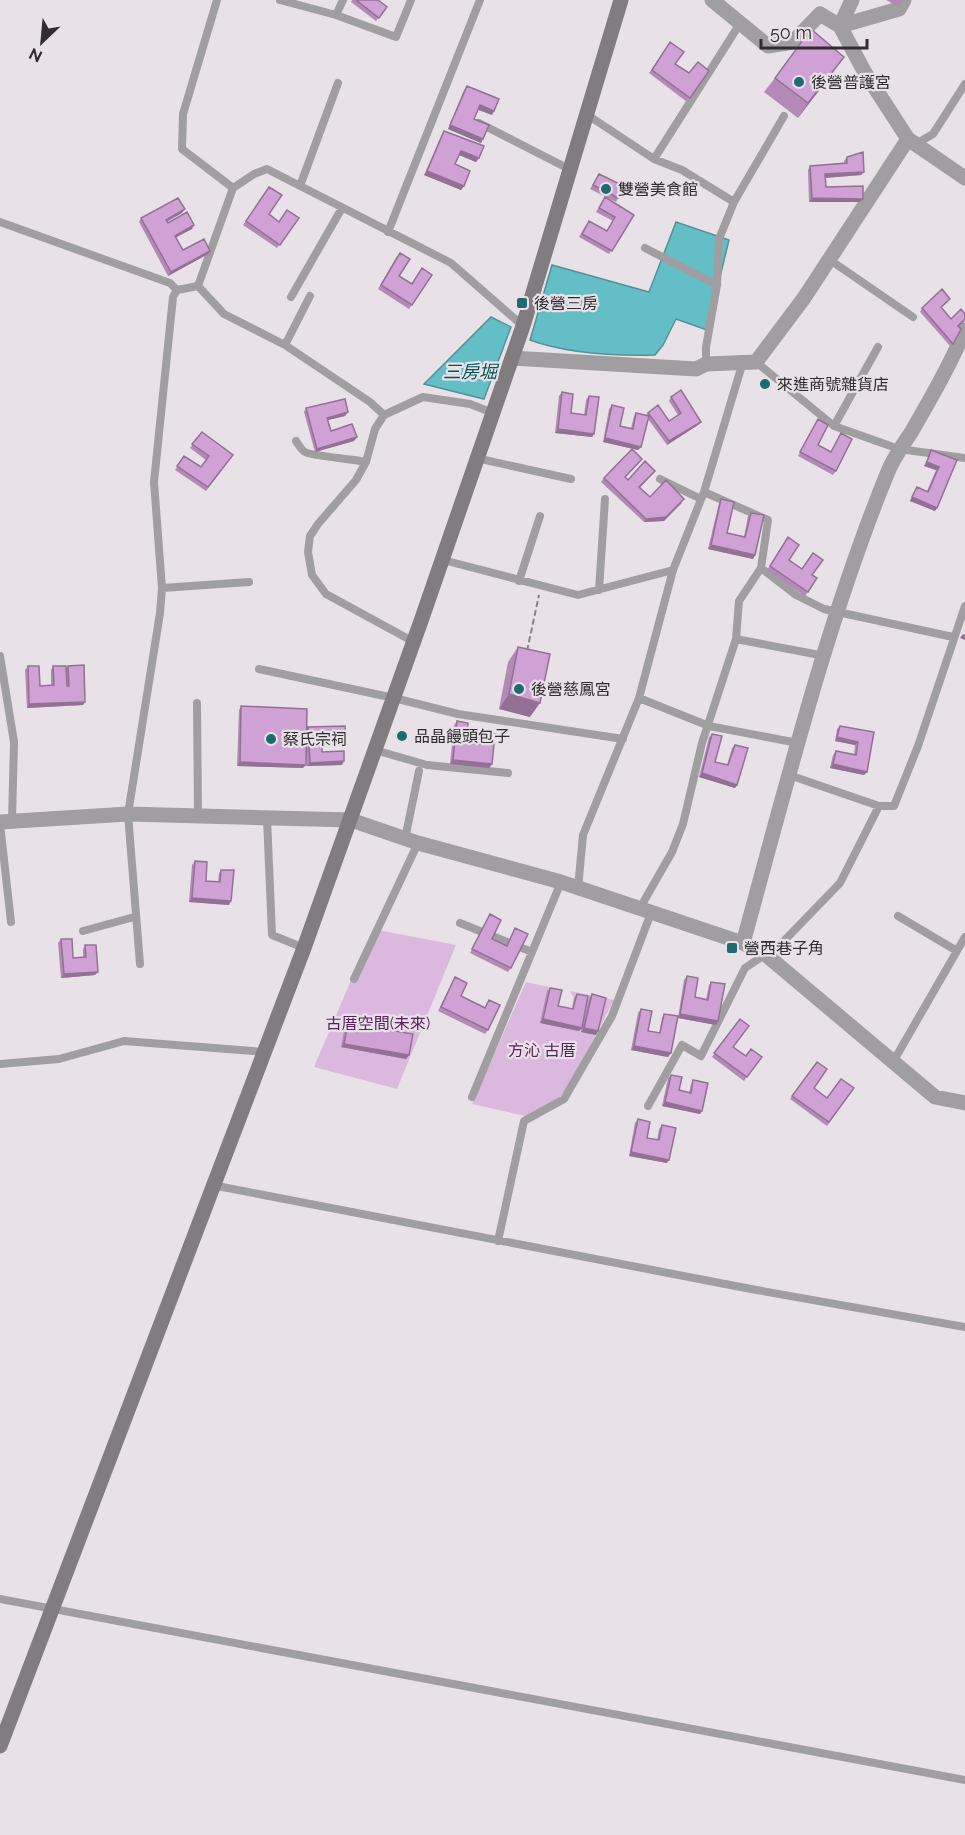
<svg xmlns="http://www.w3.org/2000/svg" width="965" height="1835" font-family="Raleway,'Noto Sans TC',sans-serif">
<rect width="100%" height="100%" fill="#e8e2e8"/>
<path fill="#dbb9de" d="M373,929L456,945L397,1089L314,1067Z
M526,982L558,989L556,1010L571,1013L574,998L570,991L614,1000L573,1080L558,1099L525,1116L472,1104Z"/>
<path fill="#64bec5" stroke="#549298" stroke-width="1.5" d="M676,222L729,240L707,330L676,319L663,345L655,355C614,356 568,354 530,340L552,265L649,292Z
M491,317L511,327L484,399L424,384Z"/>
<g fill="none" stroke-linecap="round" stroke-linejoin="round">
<path stroke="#878387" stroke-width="2" stroke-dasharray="6 3" stroke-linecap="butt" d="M527,651L539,595"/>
<path stroke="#a09ea1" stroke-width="8" d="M280,0L336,15L396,37L411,0
M336,15L343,0
M586,114L654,159L682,170L734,202
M479,123L571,170
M914,145L933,134L965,84
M654,159L739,25
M300,186L338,83
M233,188L254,174L267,169L451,263L523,326
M0,222L170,283L177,290
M388,232L480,0
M645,248L717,285
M830,260L913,317
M198,286L224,314L285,345L370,402L384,415L423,397L470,404L493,413
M291,297L342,208
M285,345L310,296
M756,362L834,426L899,449L965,458
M706,364V347L717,285L719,239L734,202L784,116
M384,415L375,429L366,462L356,480L318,524L310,536L308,552L312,575L326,594L414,642
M834,426L878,347
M296,441C299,445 301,450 305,452C311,456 355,459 366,462
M476,458L571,479
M660,479L701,499
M443,560L578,595L673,570
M761,568L796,595L824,609L953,637
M519,581L540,516
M162,588L249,582
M599,590L605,499
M736,639L825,656
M0,656L14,742L12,821
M259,669L394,698L458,714L623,739
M639,698L709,726L798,743
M197,703L198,816
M375,750L427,765L508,773
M789,775L879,806
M267,818L272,935L304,948
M0,824L11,922
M405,839L419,771
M578,888L583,835L639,698L673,570L704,492L742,365
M640,908L672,852L683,824L702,743L736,639L739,601L761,568L768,520L704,492
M898,916L957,951
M460,923L532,952
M83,931L134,917
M140,964L128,814L160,613L162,588L154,482L173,297L177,290L198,286L233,188L182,149L183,114L217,0
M354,979L418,843
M893,1062L965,937
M0,1064L59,1059L124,1041L265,1052
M472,1097L561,882
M648,1106L682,1045L701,1056L745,968L782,943L840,883L879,806H894L918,746L965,606
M212,1185L751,1289L965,1327
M498,1241L524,1121L564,1099L612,1016L651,913
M0,1599L965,1780"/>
<path stroke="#a09ea1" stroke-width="15" d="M712,0L768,46L793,42L820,14L840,26L899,9L904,0
M852,0L840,26L864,71L908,139L965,178
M512,358L696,369L706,364L756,362L804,298L908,139
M0,822L128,814L351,820L418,843L561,882L743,943L765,954L935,1097L965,1103
M743,943C786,787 826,624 887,474C893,458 903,445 912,431C931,398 950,365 965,330"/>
<path stroke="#807c80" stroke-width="15" d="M0,1746L304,948L421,621L523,326L621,0"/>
</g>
<path fill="#b38ab6" d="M352,0H378L387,7L376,21L351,2Z
M886,0H903L899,7Z
M670,42L675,64L689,73L709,71L687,102L649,73Z
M833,72L798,118L764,92L775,78Z
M467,86L492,115L478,110L474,119L483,139L481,143L448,129L464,90Z
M444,131L479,158L476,162L459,155L455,164L464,186L461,190L424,175L442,134Z
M847,157L861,175L825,178L826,187L860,202H809L808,170L810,166L844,163V161Z
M599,174L618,198L616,202L590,189Z
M269,187V214L279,222L299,218L277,248L243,225Z
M605,197L634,215L609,254L579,237L586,225L606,231L613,221L596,212Z
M182,213L167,222L168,223L192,229L176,237L183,250L210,251L208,254L168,276L139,222L141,218Z
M397,256L399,276L411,284L432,275L409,309L378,289Z
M948,302L941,308L951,319L965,321L959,327L953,344L951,347L920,312L922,308Z
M562,392L571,413L584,415L586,400L589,396L594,434L592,437L555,433L559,396Z
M671,397L698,425L667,445L648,419L641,447L638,450L603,442L609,409L612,405L620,426L631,428L634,416L636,413L646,415L648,413L669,421L678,415L669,401Z
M306,408L348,412L345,416L328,420L331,431L357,437L354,441L315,452L304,412Z
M818,419V445L831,452L841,433L836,471L833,475L798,456Z
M202,432L233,455L206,491L175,470L184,456L201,467L206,460L190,448Z
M931,450L957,460L935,511L910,501L917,487L927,491L936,470L924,466Z
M642,459L625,478L628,480L655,471L640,488L650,497L682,503L664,521L644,522L601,482L604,478Z
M721,499L727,533L744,537L748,516L751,513L755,555L753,559L708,549L719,503Z
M788,537L789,560L817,578L805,596L767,570Z
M518,647L530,717L499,709L508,662Z
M28,666L40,686L51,685V670L53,666L66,669L68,666L85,702L83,705L27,708L25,670Z
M241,706L307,729L308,727L343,742L322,743V752L342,765L307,766L306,745L303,768L237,766L239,710Z
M457,721L466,743L479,744V737L482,733L492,764L489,768L450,764L454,725Z
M840,726L874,732L864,775L830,768L833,755L836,751L854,755L855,745L835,741L837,729Z
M712,734L715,762L727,765L732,748L735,745L737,785L735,788L699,777L709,737Z
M195,861L206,881L218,882L219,873L221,870L229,905L189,902L192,865Z
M490,914L492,939L506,946L515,928L511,968L508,972L470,953Z
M61,939L73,958L83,957V949L85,945L95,975L61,978L58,943Z
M687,976L695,997L706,999L709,985L711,982L716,1025L678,1018L684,980Z
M455,977L461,996L485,1007L489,1000L488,1030L485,1034L438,1011Z
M550,988L558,1006L572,1009L574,998L577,994L579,1031L540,1023L547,991Z
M592,994L598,1031L596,1035L581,1032L589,998Z
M641,1009L648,1031L659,1033L662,1018L664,1014L671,1053L668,1057L631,1050L638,1013Z
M740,1019L734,1047L746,1056L762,1057L744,1081L712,1057Z
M348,1023L409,1055L406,1059L341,1047L345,1026Z
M817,1062L814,1088L827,1098L854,1088L827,1126L790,1099Z
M671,1075L679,1090L689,1093L691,1084L693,1080L702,1111L700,1114L662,1106L668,1078Z
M638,1119L647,1138L657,1140L659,1129L662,1125L667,1163L629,1156L635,1123Z"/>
<path fill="#927194" d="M844,57L833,72L798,118L808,103Z
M480,105L494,111L492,115L477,109Z
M450,125L483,139L481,143L448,129Z
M461,151L479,158L476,162L459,155Z
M427,171L464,186L461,190L424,175Z
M864,172L861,175L823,178L825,174Z
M812,198L863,199L860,202H809Z
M185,209L182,213L163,223L166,220Z
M194,225L192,229L173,239L175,236Z
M210,251L208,254L168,276L171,272Z
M348,412L345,416L324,421L327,418Z
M701,422L698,425L667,445L669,441Z
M558,429L594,434L592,437L555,433Z
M357,437L354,441L315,452L317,449Z
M605,438L641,447L638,450L603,442Z
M927,462L939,467L936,470L924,466Z
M912,497L937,508L935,511L910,501Z
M684,499L664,521L644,522L646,519Z
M711,545L755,555L753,559L708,549Z
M963,634L965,635V640L960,638Z
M509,694L540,703L530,717L499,709Z
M85,702L83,705L27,708L29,704Z
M837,737L858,742L855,745L835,741Z
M346,738L343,742L319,743L322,739Z
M453,760L492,764L489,768L450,764Z
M344,761L342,765L307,766L310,763Z
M240,762L306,765L303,768L237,766Z
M833,764L867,772L864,775L830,768Z
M702,773L737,785L735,788L699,777Z
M192,898L231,901L229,905L189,902Z
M98,972L95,975L61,978L64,974Z
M680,1014L718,1021L716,1025L678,1018Z
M543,1019L582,1028L579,1031L540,1023Z
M584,1028L598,1031L596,1035L581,1032Z
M344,1044L409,1055L406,1059L341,1047Z
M634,1046L671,1053L668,1057L631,1050Z
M665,1102L702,1111L700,1114L662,1106Z
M631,1152L669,1160L667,1163L629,1156Z"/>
<path fill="#d0a1d4" stroke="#927194" stroke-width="1.5" d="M356,0H378L387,7L379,18Z
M811,29L844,57L808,103L775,78Z
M670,42L684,52L675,64L689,73L698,62L709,71L690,98L652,70Z
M467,86L499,99L494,111L480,105L474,119L489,125L483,139L450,125Z
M444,131L484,146L479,158L461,151L455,164L470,171L464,186L427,171Z
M863,152L864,172L825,174L826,187L863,186V199L812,198L810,166L847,163V157Z
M599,174L624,186L618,198L593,185Z
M269,187L282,195L269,214L279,222L287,210L299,218L280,245L246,221Z
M605,197L634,215L612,251L582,234L589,221L607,231L615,217L599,208Z
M178,198L185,209L166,220L168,223L187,212L194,225L175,236L183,250L204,239L210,251L171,272L141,218Z
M400,253L410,259L399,276L412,284L422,268L432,275L412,305L381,285Z
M942,289L950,299L941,307L951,319L961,309L965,314V319L958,326L961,329L953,344L922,308Z
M681,390L701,422L669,441L648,413L658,405L669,421L681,413L671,397Z
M562,392L573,394L571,413L586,415L589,396L599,397L594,434L558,429Z
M345,399L348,412L327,418L331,431L352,424L357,437L317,449L306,408Z
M612,405L624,408L620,426L633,429L636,413L649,416L641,447L605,438Z
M818,419L828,425L818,445L831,452L841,433L852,439L836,471L800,452Z
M202,432L233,455L208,487L177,466L184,456L201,467L209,456L192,444Z
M632,449L642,459L625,477L628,480L645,461L655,471L639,487L650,497L666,480L684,499L666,517L646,519L604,478Z
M931,450L957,460L937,508L912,497L917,487L928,492L939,467L927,462Z
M721,499L734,502L727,533L745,537L751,513L764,515L755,555L711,545Z
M788,537L799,545L789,560L802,569L813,553L823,560L812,575L817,578L808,592L770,566Z
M518,647L550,654L540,703L509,694Z
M84,665L85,702L29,704L28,666H39L40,686L54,685L53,666H66L67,686H69L68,666Z
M241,706L307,709L306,765L240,762Z
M457,721L468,723L466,743L481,744L482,733L495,734L492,764L453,760Z
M345,726L346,738L322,739V752L344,751V761L310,763L308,727Z
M840,726L874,732L867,772L833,764L836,751L856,755L858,742L837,737Z
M712,734L722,736L715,762L728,765L735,745L748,748L737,785L702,773Z
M195,861L207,862L206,881L220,882L221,870H234L231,901L192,898Z
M490,914L501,920L492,939L507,946L515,928L528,934L511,968L472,949Z
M61,939H72L73,958L86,957L85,945H96L98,972L64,974Z
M687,976L698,978L695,997L708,1000L711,982L725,984L718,1021L680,1014Z
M455,977L467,983L461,996L485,1008L489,1000L500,1005L488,1030L441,1007Z
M550,988L562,990L558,1006L573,1009L577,994L588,996L582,1028L543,1019Z
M592,994L606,998L598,1031L584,1028Z
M641,1009L652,1011L648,1031L660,1033L664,1014L678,1016L671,1053L634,1046Z
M740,1019L749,1026L733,1047L746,1056L751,1049L762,1057L747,1077L714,1053Z
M348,1023L413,1034L409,1055L344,1044Z
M817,1062L827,1069L814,1088L827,1098L841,1079L854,1088L829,1122L792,1096Z
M671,1075L682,1077L679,1090L691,1093L693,1080L708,1083L702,1111L665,1102Z
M638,1119L650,1122L647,1138L659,1140L662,1125L676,1128L669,1160L631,1152Z"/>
<g fill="#1e6b70" stroke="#e8e2e8" stroke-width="2">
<circle cx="799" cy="82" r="6"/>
<circle cx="606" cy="189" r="6"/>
<rect x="516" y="297" width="12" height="12" rx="3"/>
<circle cx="765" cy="384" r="6"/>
<circle cx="519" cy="689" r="6"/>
<circle cx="402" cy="736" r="6"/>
<circle cx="271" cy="739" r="6"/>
<rect x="726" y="942" width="12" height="12" rx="3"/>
</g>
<g text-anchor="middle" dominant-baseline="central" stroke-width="4.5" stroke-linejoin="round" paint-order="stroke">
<g font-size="16" fill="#2f2d2f" stroke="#e8e2e8" text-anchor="start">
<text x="811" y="82">後營普護宮</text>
<text x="618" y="189">雙營美食館</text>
<text x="534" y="303">後營三房</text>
<text x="777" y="384">來進商號雜貨店</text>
<text x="531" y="689">後營慈鳳宮</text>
<text x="414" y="736">品晶饅頭包子</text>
<text x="283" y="739">蔡氏宗祠</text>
<text x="744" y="948">營西巷子角</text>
</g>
<g font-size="16" fill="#58215e" stroke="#e8e2e8">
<text x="378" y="1023">古厝空間(未來)</text>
<text x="542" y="1050">方沁 古厝</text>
</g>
<g font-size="18" font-style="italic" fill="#00555a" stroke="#e8e2e8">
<text x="470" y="371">三房堀</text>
</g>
</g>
<g transform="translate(42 42) rotate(206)" stroke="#e8e2e8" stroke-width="4.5" paint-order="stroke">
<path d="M0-4.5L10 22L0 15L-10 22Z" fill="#2f2d2f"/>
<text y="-9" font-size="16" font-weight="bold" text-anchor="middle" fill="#2f2d2f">N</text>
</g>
<path d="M761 39v9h106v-9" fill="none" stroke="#2f2d2f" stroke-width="3"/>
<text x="770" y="39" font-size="18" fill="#2f2d2f" stroke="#e8e2e8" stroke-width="4.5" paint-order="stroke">50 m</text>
</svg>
